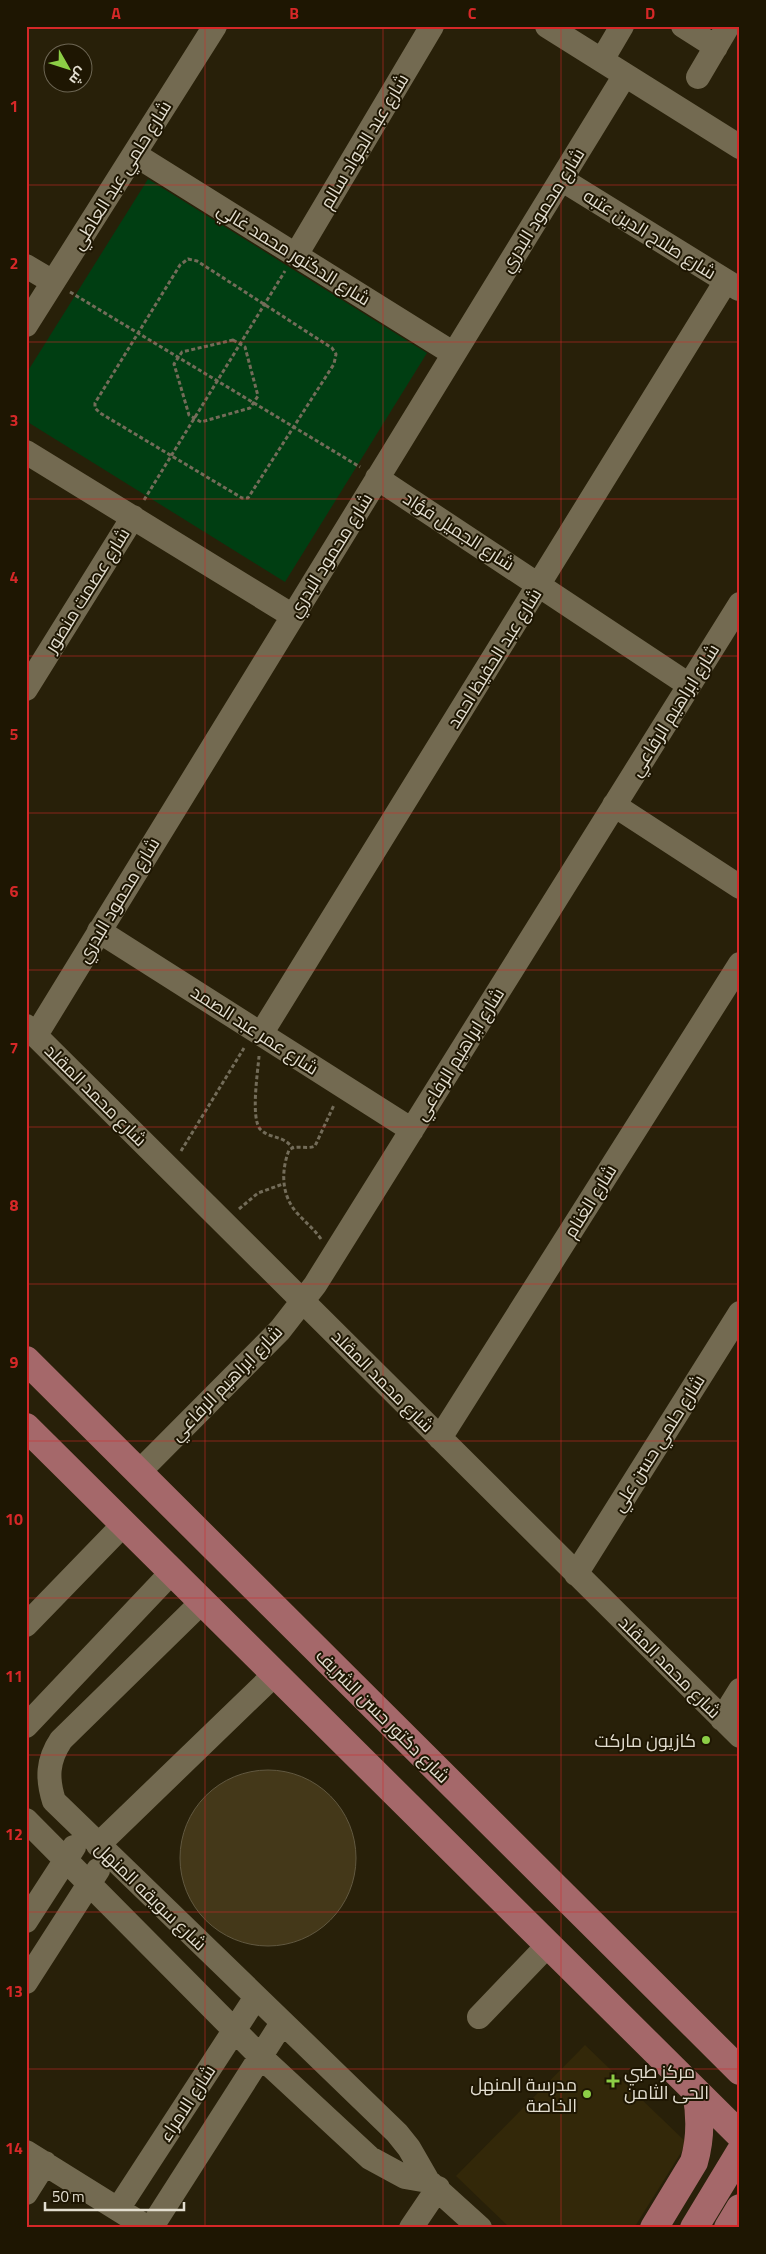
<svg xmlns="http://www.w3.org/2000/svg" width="766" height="2254" font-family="'Titillium Web',Cairo,sans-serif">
<rect width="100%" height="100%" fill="#282009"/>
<path fill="#332809" d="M585,2045L687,2143L634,2228H510L456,2176Z"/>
<path fill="#003e12" d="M148,179L427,353L285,582L26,421V374Z"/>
<path fill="#443819" stroke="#615840" d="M180 1858a88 88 0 1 1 176 0a88 88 0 1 1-176 0Z"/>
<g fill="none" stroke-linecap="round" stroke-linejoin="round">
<path stroke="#736c59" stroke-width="3" stroke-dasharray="4 2.5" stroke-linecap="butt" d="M188,259L197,261L332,348L336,354L334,364L248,498H242L100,413L95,408V403L180,265Z
M70,292L360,467
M233,340L245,347L258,396L250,408L201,422L189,415L174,364L182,352Z
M144,500L285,271
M259,1056C258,1071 250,1120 261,1130C271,1139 282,1135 292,1147
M181,1151L244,1048
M239,1209L258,1193L283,1184
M321,1239C314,1229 305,1222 297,1213C281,1195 281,1171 289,1150C296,1144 306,1150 315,1146L334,1105"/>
<path stroke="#736a51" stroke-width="24" d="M547,26L740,147
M683,26L716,47
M602,60L622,26
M698,77L728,26
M134,154L454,354
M561,179L739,289
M296,255L432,26
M26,266L53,282
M26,325L215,26
M26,452L293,616
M377,478L689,685
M26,689L133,517
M614,805L740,887
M99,931L412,1130
M26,1026L740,1736
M261,1034L726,281
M36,1035L625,75
M440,1438L740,964
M139,1472L280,1330L315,1285L740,604
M576,1574L740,1313
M202,1602L61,1740C47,1761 47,1779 54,1801L397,2133L409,2148L428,2181L480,2228
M26,1625L124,1524
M722,1719L740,1690
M26,1726L172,1572
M26,1820L260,2056L370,2158L405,2177L428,2181
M98,1845L275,1674
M26,1921L74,1847
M26,1982L98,1870
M479,2017L548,1945
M26,2152L148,2228
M26,2193L45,2163
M118,2209L256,1997
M151,2228L282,2023
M411,2228L438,2188"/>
<path stroke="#a5686a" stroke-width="28" d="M26,1360L740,2071
M26,1427L740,2135
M654,2228L694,2162C701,2138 701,2117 696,2092
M694,2228L740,2152
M728,2228L740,2208"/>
</g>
<path fill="none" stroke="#d62828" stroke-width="1" stroke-opacity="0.55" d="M205,26V2228M383,26V2228M561,26V2228M26,185H740M26,342H740M26,499H740M26,656H740M26,813H740M26,970H740M26,1127H740M26,1284H740M26,1441H740M26,1598H740M26,1755H740M26,1912H740M26,2069H740"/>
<g fill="#8cce46" stroke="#1e1602" stroke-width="2">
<circle cx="706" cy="1740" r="5"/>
<path d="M610.5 2073.5h5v5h5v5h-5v5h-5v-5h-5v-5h5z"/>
<circle cx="587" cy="2094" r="5"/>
</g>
<g text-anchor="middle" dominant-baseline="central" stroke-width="4" stroke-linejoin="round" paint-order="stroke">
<g font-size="18" fill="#e3ded0" stroke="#1e1602">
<text transform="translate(364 141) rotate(-59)">شارع عبد الجواد سالم</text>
<text transform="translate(121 175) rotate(-58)">شارع حلمي عبد العاطي</text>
<text transform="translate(542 210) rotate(-58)">شارع محمود البدري</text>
<text transform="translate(650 234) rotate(32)">شارع صلاح الدين عتبه</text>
<text transform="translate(294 254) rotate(32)">شارع الدكتور محمد غالي</text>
<text transform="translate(459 531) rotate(33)">شارع الجميل فؤاد</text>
<text transform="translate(330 555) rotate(-58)">شارع محمود البدري</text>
<text transform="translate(87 590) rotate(-58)">شارع عصمت منصور</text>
<text transform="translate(494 658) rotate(-58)">شارع عبد الحفيظ احمد</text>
<text transform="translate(674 710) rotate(-58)">شارع ابراهيم الرفاعي</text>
<text transform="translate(118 900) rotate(-59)">شارع محمود البدري</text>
<text transform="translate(255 1030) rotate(33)">شارع عمر عبد الصمد</text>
<text transform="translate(459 1054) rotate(-58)">شارع ابراهيم الرفاعي</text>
<text transform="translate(96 1095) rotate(45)">شارع محمد المقلد</text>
<text transform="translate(590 1201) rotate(-58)">شارع الغنام</text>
<text transform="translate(383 1381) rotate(45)">شارع محمد المقلد</text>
<text transform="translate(226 1383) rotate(-46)">شارع ابراهيم الرفاعي</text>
<text transform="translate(658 1443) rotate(-58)">شارع حلمي حسن علي</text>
<text transform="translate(670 1667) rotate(45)">شارع محمد المقلد</text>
<text transform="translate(383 1716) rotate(45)">شارع دكتور حسن الشريف</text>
<text transform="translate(151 1896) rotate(44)">شارع سويقه المنهل</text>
<text transform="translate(187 2103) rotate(-57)">شارع الامراء</text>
</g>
<g font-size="18" fill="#e3ded0" stroke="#1e1602" text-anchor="end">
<text x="696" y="1740">كازيون ماركت</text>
<text x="624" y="2071" text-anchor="start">مركز طبي<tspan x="624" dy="21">الحى الثامن</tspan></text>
<text x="577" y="2084">مدرسة المنهل<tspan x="577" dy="21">الخاصة</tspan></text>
</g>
</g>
<rect width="766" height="2254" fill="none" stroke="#1e1602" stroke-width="55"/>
<g transform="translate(68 68) rotate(129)"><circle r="24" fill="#1e1602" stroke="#6d6654"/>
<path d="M0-4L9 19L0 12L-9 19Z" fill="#8cce46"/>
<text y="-8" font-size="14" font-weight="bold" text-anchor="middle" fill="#e3ded0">ش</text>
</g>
<path d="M45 2202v8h139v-8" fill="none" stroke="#e3ded0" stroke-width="2.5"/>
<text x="52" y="2202" font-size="15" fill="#e3ded0" stroke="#1e1602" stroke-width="4" paint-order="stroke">50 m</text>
<rect x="28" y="28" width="710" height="2198" fill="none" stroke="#d62828" stroke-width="2"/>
<g font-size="16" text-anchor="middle" font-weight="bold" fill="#d62828">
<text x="116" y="19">A</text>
<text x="294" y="19">B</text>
<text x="472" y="19">C</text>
<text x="650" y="19">D</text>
<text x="14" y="112">1</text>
<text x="14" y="269">2</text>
<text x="14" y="426">3</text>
<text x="14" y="583">4</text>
<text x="14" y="740">5</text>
<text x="14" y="897">6</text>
<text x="14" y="1054">7</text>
<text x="14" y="1211">8</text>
<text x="14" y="1368">9</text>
<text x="14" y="1525">10</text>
<text x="14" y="1682">11</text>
<text x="14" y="1840">12</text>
<text x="14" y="1997">13</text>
<text x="14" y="2154">14</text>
</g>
</svg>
